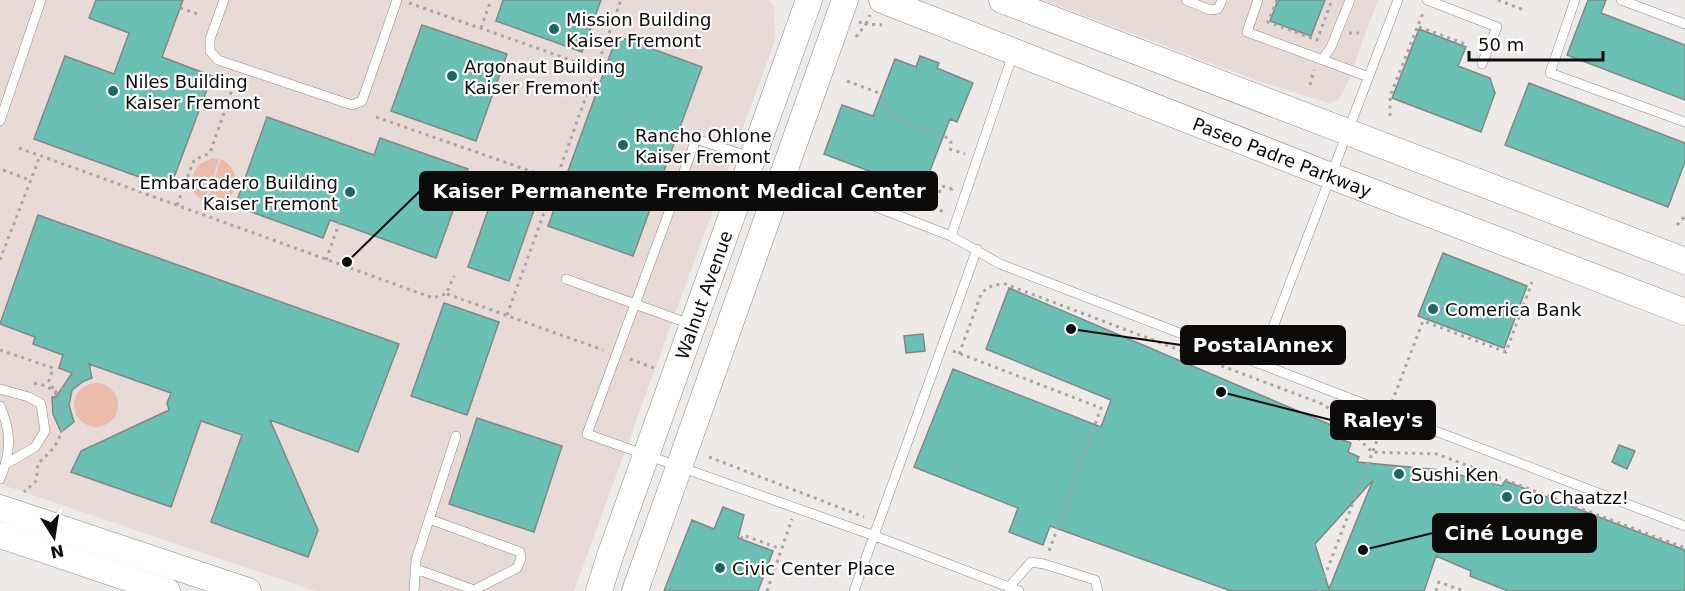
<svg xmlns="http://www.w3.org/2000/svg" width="1685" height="591" font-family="'DejaVu Sans',sans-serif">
<rect width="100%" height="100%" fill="#eeeae8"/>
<path fill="#e8dbd7" d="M0,0H768L774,6L775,40L574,591H315L0,484Z
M1043,0H1378L1345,89L1338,100L1328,103L1256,80Z"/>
<path fill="#ebbcab" d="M212,158L219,159L204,202L194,193L191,178L198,165Z
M221,159C248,174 236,209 206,203Z
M74 405a22 22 0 1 1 44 0a22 22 0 1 1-44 0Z"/>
<path fill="#6bc0b4" stroke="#828786" stroke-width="1.5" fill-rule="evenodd" d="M96,0H183L162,57L212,76L170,188L34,139L65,56L114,74L129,33L89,18Z
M503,0H601L582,52L496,21Z
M1278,0H1325L1311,36L1270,21Z
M1588,0H1606L1601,13L1685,45V100L1567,55Z
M422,25L507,54L476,141L391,111Z
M1419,29L1466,47L1458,66L1490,78L1495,93L1481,132L1392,98Z
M617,36L702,67L633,256L548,226Z
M920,56L939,63L937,68L973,83L957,122L950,119L922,191L824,154L842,105L873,116L895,59L916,67Z
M1529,83L1685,143V162L1668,207L1505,145Z
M267,117L374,155L380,138L468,169L436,258L330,220L323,238L235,206Z
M493,196L534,210L509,281L468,267Z
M38,215L399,344L358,452L270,420L318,530L308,557L211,522L242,435L201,421L171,507L71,472L81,451L169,410L167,403L171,393L89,364L92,378L84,381L72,390L69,405L74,422L61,432L53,414L52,397H56L72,373L59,368L63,355L33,344L35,337L0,324Z
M1443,253L1527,286L1504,348L1418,316Z
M1009,288L1343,430L1340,439L1351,443L1348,452L1359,457L1357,462L1441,470L1502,486L1505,481L1685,550V591H1508L1470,576L1471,571L1436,556L1424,591H1231L1050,526L1043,545L1009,532L1018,508L914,467L953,369L1101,427L1111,400L986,349ZM1373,480L1329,589L1315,544Z
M444,303L499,322L467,415L411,396Z
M923,334L925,351L906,353L904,336Z
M477,418L562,446L534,532L449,504Z
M1619,445L1635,451L1627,469L1612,462Z
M723,507L744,515L738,538L773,551L758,591H664L692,520L714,529Z"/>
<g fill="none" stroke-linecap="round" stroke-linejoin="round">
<g stroke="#8c8886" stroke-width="10">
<path id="service" d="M224,0L210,39V51L218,60L352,105L362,101L397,0
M1186,0L1210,10L1218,9L1222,0
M1258,0L1247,32L1369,77
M1427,0L1497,27L1482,64
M1575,0L1550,73L1685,122
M1621,0L1685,24
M1322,60L1331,47L1350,0
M0,121L41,0
M750,157L696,139L587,434L875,536L1019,591
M786,172L951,236L1000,264L1388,413L1685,526
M951,236L1013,54
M566,279L690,324
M1259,364L1398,0
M0,389L29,397L41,404L45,431L35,447L6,464
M0,406C12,433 11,452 0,479
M416,569L474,590L517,568L521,559L520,552L429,519
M1009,587L1031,562L1044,564L1095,580L1098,591
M414,591L416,560L456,436
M854,591L977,249"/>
</g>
<g stroke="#8c8886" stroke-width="27">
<g id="secondary">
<path id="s1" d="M882,0L1331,176L1685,312"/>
<path d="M1002,0L1685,261"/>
<path d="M0,508L248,591"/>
<path d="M0,535L167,591"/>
<path id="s2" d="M599,591L610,556L809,0"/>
<path d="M635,591L845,0"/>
</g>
</g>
<path stroke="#a8a5a3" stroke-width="3" stroke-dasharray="3 4.5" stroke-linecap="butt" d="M1277,0L1268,22L1317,40L1332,0
M1498,0L1526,11
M409,3L596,69
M180,8L201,15
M859,22L866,24L870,15
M1419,27L1468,45
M481,28L491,0
M1349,33H1359
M856,37L866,24L882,25
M847,81L884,95V106L893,117L948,138L951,142L950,149L965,154
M1310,85L1314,70
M1390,116V96L1423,13
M376,117L556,180
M19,148L433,298L446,294L454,276
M3,170L30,180
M177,205L194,160L210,153L235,81
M942,212L935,203L942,186L952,189L953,186
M1677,225L1685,216
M0,260L40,156
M326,260L343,212
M447,294L603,350
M507,315L621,0
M0,350L53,368L49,381C68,414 69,439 38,463L36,481L24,492
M953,351L1101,408L1048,554
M959,354L982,292L993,285L1005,284L1325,405L1372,452L1437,454L1685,548
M630,359L654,368
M34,383L46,386L55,392L72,385L82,361
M1392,402L1423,321L1506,352L1532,282
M709,457L864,517
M741,539L743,535L781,549
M767,591L792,519
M1319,591L1383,425
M1436,591L1439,582L1464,591"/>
<use href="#service" stroke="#fff" stroke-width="9"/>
<use href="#secondary" stroke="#fff" stroke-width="26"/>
</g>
<g fill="#1d675e" stroke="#fff" stroke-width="2">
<circle cx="554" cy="29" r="6"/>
<circle cx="452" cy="76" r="6"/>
<circle cx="113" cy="91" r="6"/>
<circle cx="623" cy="145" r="6"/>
<circle cx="350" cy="192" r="6"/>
<circle cx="1433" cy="309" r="6"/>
<circle cx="1399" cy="474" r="6"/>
<circle cx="1507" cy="497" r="6"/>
<circle cx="720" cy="568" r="6"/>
</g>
<g text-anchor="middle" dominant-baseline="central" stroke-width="4.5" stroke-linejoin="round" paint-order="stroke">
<g font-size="18" fill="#0c0b0a" stroke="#fff" text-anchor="start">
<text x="566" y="19">Mission Building<tspan x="566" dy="21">Kaiser Fremont</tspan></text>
<text x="464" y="66">Argonaut Building<tspan x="464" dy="21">Kaiser Fremont</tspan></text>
<text x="125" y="81">Niles Building<tspan x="125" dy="21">Kaiser Fremont</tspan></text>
<text x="635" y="135">Rancho Ohlone<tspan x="635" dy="21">Kaiser Fremont</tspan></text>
<text x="338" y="182" text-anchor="end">Embarcadero Building<tspan x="338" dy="21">Kaiser Fremont</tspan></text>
<text x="1445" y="309">Comerica Bank</text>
<text x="1411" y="474">Sushi Ken</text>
<text x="1519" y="497">Go Chaatzz!</text>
<text x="732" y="568">Civic Center Place</text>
</g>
<g font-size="18" fill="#0c0b0a" stroke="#fff">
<text stroke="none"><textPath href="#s1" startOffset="430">Paseo Padre Parkway</textPath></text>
<text stroke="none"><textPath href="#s2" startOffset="314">Walnut Avenue</textPath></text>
</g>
</g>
<path fill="none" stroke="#0c0b0a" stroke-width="2" d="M347 262L420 191M1071 329L1181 345M1221 392L1331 420M1363 550L1433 533"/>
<g fill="#0c0b0a" stroke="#fff" stroke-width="2">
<circle cx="347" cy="262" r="6"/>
<circle cx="1071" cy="329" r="6"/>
<circle cx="1221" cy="392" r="6"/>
<circle cx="1363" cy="550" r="6"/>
</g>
<g fill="#0c0b0a" stroke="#0c0b0a" stroke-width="2">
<rect x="420" y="172" width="517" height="38" rx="6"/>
<rect x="1181" y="326" width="164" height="38" rx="6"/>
<rect x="1331" y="401" width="104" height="38" rx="6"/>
<rect x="1433" y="514" width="163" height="38" rx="6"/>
</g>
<g font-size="20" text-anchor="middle" font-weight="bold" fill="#fff">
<text x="679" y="198">Kaiser Permanente Fremont Medical Center</text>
<text x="1263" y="352">PostalAnnex</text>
<text x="1383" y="427">Raley's</text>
<text x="1514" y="540">Ciné Lounge</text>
</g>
<g transform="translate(54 537) rotate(168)" stroke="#ffffff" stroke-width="4.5" paint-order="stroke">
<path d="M0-4.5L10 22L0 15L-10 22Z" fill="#0c0b0a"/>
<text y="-9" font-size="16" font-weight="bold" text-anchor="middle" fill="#0c0b0a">N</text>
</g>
<path d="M1469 51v9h134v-9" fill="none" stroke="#0c0b0a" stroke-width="3"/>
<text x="1478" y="51" font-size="18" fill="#0c0b0a" stroke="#ffffff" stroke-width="4.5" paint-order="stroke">50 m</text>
</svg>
